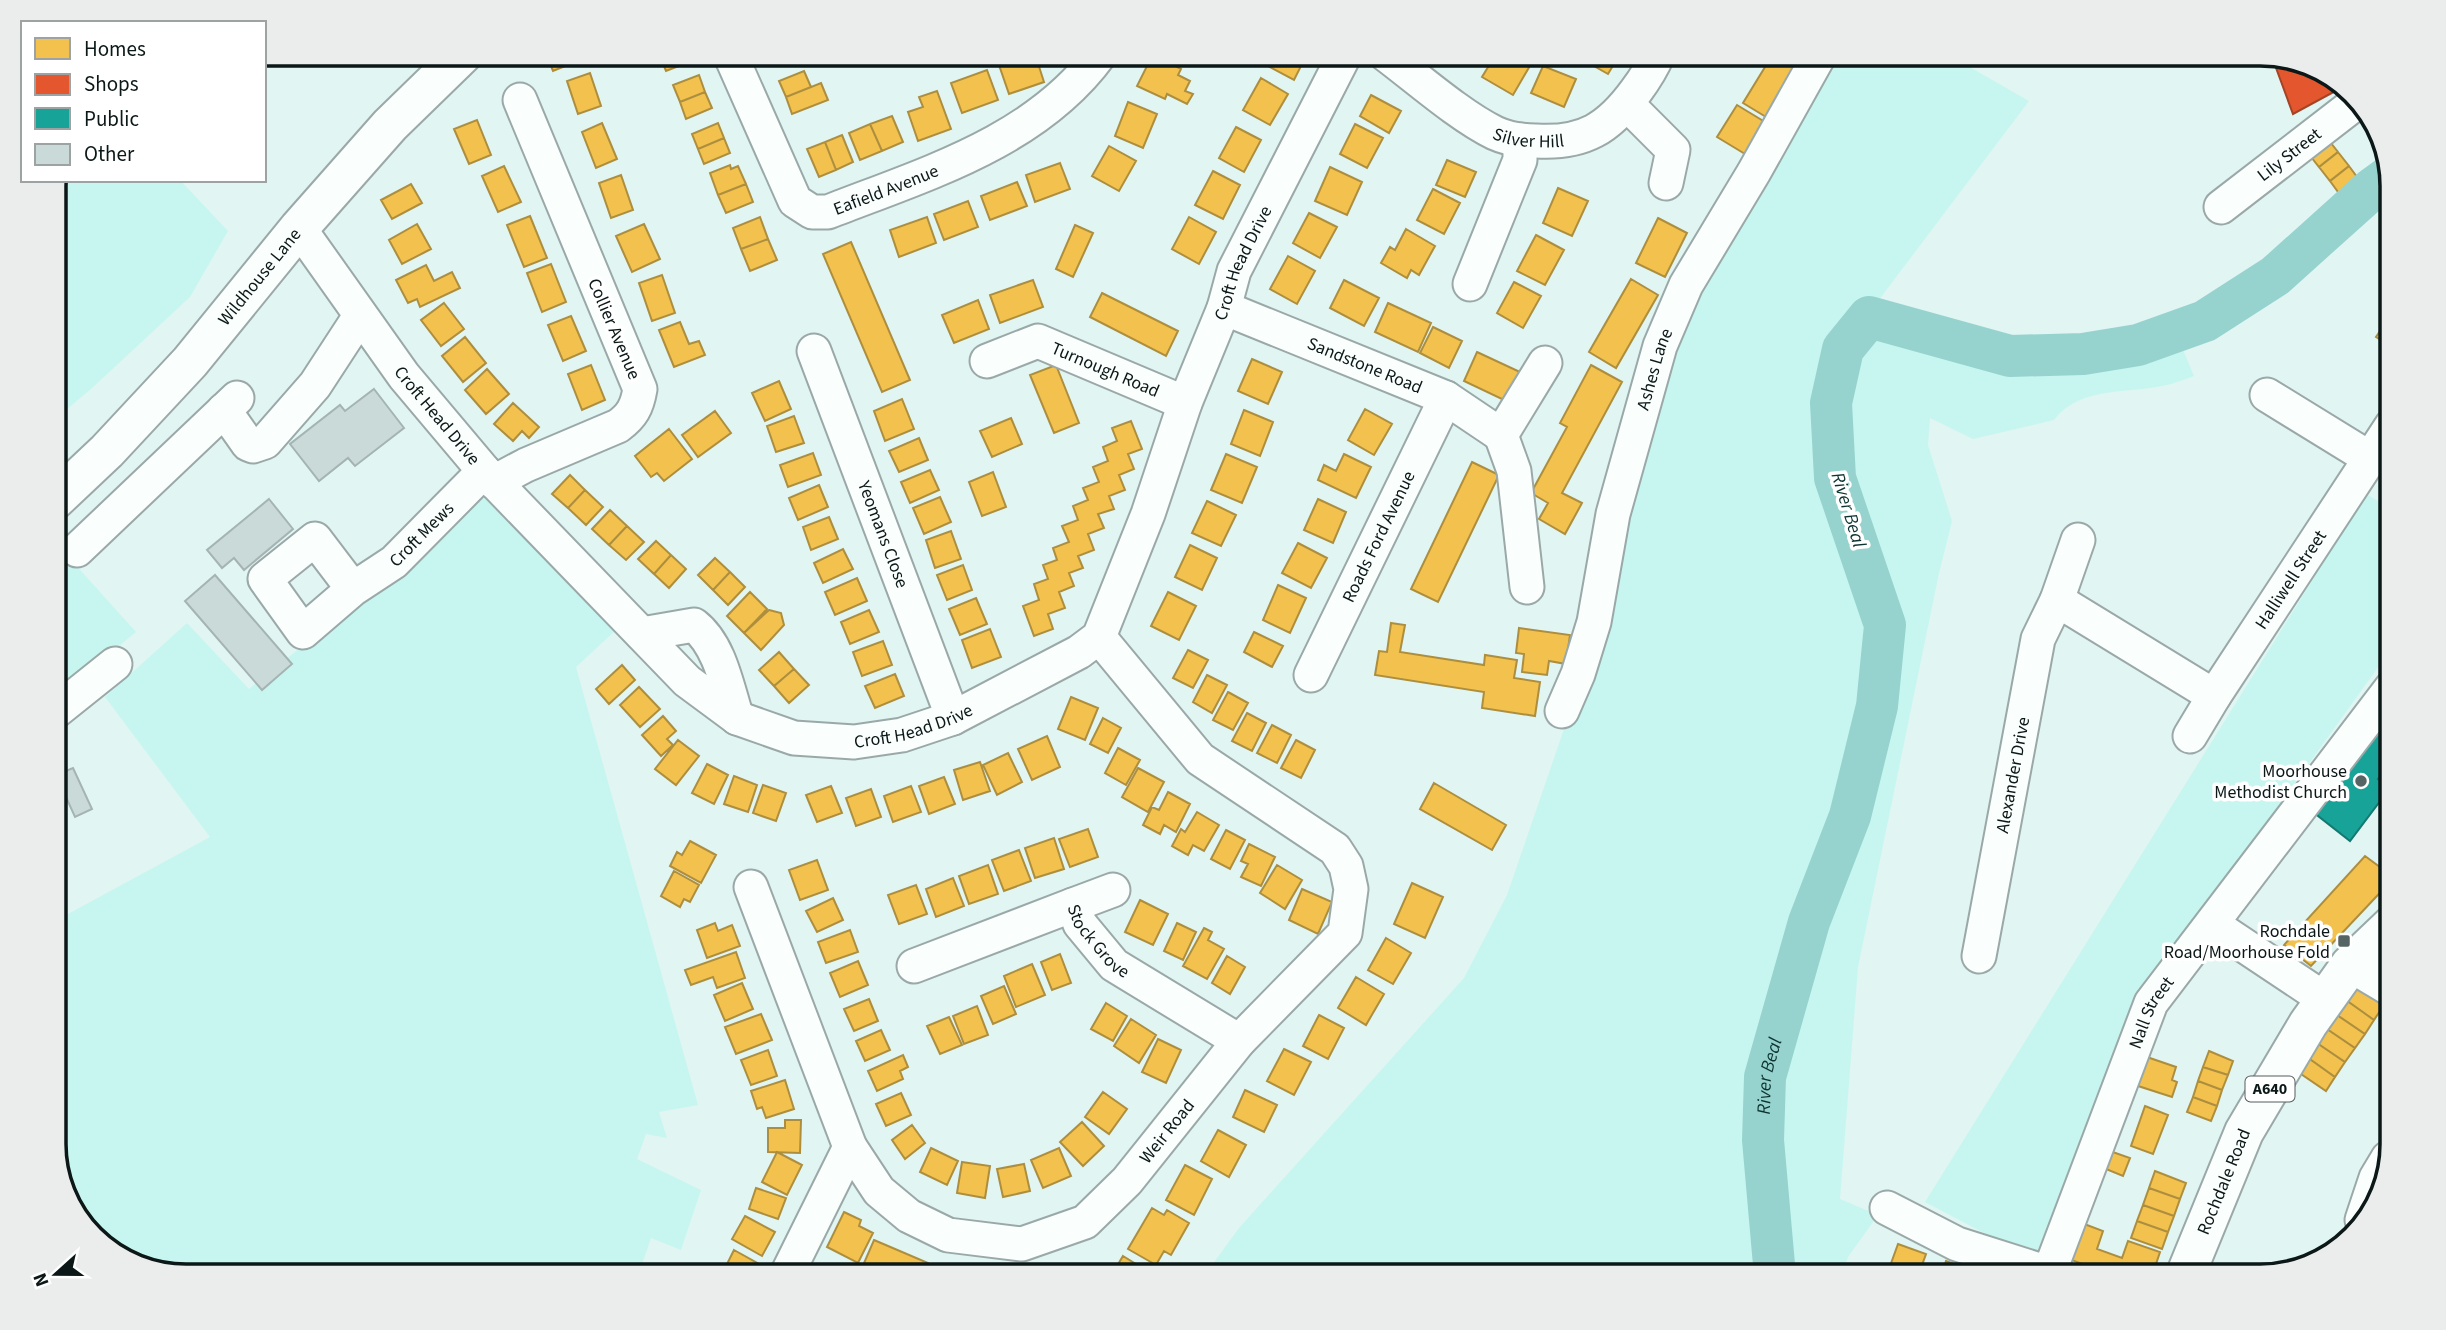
<svg xmlns="http://www.w3.org/2000/svg" width="2446" height="1330" font-family="'Source Sans 3',sans-serif">
<rect width="100%" height="100%" fill="#e1f5f3"/>
<path fill="#c7f6f1" d="M1830,54H1947L2029,101L1872,309L1848,317L1829,337L1818,380L1815,436L1863,611L1864,672L1845,783L1769,999L1748,1099L1762,1276H1204L1239,1228L1464,978L1507,895L1586,665L1671,332Z
M55,180H180L228,231L190,297L91,389L55,419Z
M1878,335L1911,336L1998,361L2039,364L2138,351L2178,338L2194,376C2183,380 2173,384 2162,386C2125,394 2080,386 2054,420L1973,439L1930,418L1928,445L1952,521L1939,573L1858,967L1840,1199L1878,1215L1848,1257L1842,1276H1783L1773,1136L1778,1081L1821,922L1863,809L1886,707L1893,621L1844,472L1840,410L1850,359L1861,339Z
M485,494L616,630L576,667L698,1105L659,1112L667,1138L646,1134L637,1159L701,1190L681,1250L651,1238L638,1276H186L127,1262L76,1217L55,1153V921L210,837L105,697L187,623L249,689L387,578Z
M2366,494L2392,509V648L2151,983L2043,1264L1925,1202Z
M55,542L136,632L55,699Z"/>
<path fill="#f2c14e" stroke="#ad8e3e" stroke-width="2" d="M546,54H575L578,61L553,71Z
M659,54H689L692,61L666,71Z
M769,54H797L798,57L774,66Z
M1030,54H1035L1044,82L1009,94L999,65Z
M1153,54L1181,69L1178,75L1190,81L1185,91L1193,94L1187,104L1167,94L1165,99L1137,86Z
M1161,54H1187L1182,64Z
M1272,54H1307L1294,80L1266,65Z
M1454,54H1478L1473,64Z
M1496,54H1515L1531,64L1513,95L1482,77Z
M1591,54H1620L1608,74L1587,62Z
M1773,54H1812L1771,120L1743,103Z
M1543,66L1576,79L1564,107L1531,93Z
M987,70L998,100L962,113L951,83Z
M804,71L811,87L786,97L779,81Z
M590,73L601,106L578,114L567,81Z
M699,75L705,92L680,102L673,85Z
M1261,78L1288,94L1270,125L1243,110Z
M821,83L828,100L792,114L786,97Z
M937,91L951,129L918,141L908,112L923,107L919,97Z
M705,92L712,108L686,119L680,102Z
M1371,95L1401,111L1389,133L1360,116Z
M1128,102L1157,114L1143,148L1115,136Z
M1737,105L1765,122L1745,154L1717,137Z
M892,116L903,142L882,151L870,124Z
M477,120L491,155L469,164L454,129Z
M602,123L617,159L596,168L582,132Z
M718,123L724,138L698,149L692,134Z
M870,124L882,151L860,160L849,133Z
M1355,124L1383,138L1367,168L1340,154Z
M1236,127L1261,140L1244,172L1219,158Z
M842,135L853,162L836,170L825,142Z
M724,138L730,153L704,164L698,149Z
M2327,138L2338,152L2319,167L2308,153Z
M825,142L836,170L819,177L807,149Z
M1109,146L1136,161L1119,191L1092,176Z
M2338,152L2349,166L2330,181L2319,167Z
M1447,160L1476,172L1465,197L1436,185Z
M1060,163L1070,189L1035,202L1026,175Z
M730,165L731,169L738,166L746,184L718,195L710,173Z
M504,166L521,202L498,212L482,176Z
M2349,166L2360,181L2341,196L2330,181Z
M1330,167L1362,182L1347,215L1315,201Z
M1213,171L1240,185L1223,219L1195,205Z
M621,175L633,210L611,218L599,183Z
M1017,182L1027,206L990,220L981,196Z
M411,184L422,203L392,219L381,200Z
M746,184L753,202L726,213L718,195Z
M1558,188L1588,201L1572,236L1543,223Z
M1433,189L1460,203L1444,234L1417,220Z
M968,201L978,227L944,240L934,214Z
M1309,213L1337,227L1320,258L1293,243Z
M530,216L547,258L524,267L507,225Z
M760,217L768,239L741,249L733,228Z
M927,217L936,243L899,257L890,230Z
M1189,217L1216,232L1199,264L1172,249Z
M1658,218L1687,233L1665,277L1636,263Z
M417,224L431,249L402,264L389,240Z
M644,224L660,259L632,272L616,236Z
M1075,225L1093,233L1073,277L1056,269Z
M1406,229L1435,246L1419,275L1411,270L1407,278L1381,263L1390,247L1395,250Z
M1536,235L1564,250L1545,285L1517,271Z
M768,239L777,260L750,271L741,249Z
M851,242L910,380L882,392L823,254Z
M1288,256L1315,271L1297,304L1270,289Z
M551,264L566,302L542,312L527,273Z
M426,265L434,281L452,272L460,288L420,307L417,299L408,303L396,280Z
M662,275L675,313L652,321L639,283Z
M1631,279L1658,295L1616,368L1589,352Z
M1033,280L1043,307L1000,323L990,295Z
M1344,280L1379,298L1364,326L1330,308Z
M1514,282L1541,296L1523,328L1497,313Z
M1102,293L1178,331L1166,356L1090,317Z
M978,300L989,329L954,343L942,315Z
M444,303L464,329L441,346L421,320Z
M1388,303L1431,323L1418,352L1375,332Z
M571,316L586,351L563,361L548,325Z
M680,322L689,344L699,341L705,355L674,367L659,330Z
M1433,327L1462,341L1449,368L1420,353Z
M2382,328L2392,334V347L2376,337Z
M465,337L486,363L463,382L442,356Z
M1477,352L1520,372L1506,401L1464,381Z
M1252,359L1282,372L1268,404L1238,391Z
M591,365L605,400L582,410L568,374Z
M1056,365L1079,423L1054,433L1030,375Z
M1591,365L1622,382L1562,493L1582,503L1565,534L1539,519L1548,503L1531,493L1567,427L1560,423Z
M487,369L509,394L486,414L465,390Z
M779,381L791,409L765,421L752,393Z
M902,399L914,429L885,441L874,411Z
M513,403L539,427L529,438L522,431L513,441L494,424Z
M1365,409L1392,424L1374,455L1348,440Z
M1244,410L1273,422L1260,456L1231,444Z
M715,411L731,433L698,457L682,435Z
M794,416L804,443L776,452L767,426Z
M1011,418L1022,444L992,457L980,431Z
M1131,421L1142,449L1128,454L1134,469L1119,475L1125,490L1109,496L1114,509L1098,514L1104,528L1088,534L1094,550L1078,556L1083,568L1069,573L1074,586L1059,592L1065,608L1048,614L1053,629L1034,636L1023,606L1039,600L1034,584L1048,579L1043,565L1057,560L1053,548L1069,542L1062,526L1078,520L1073,506L1088,500L1083,488L1099,482L1093,467L1108,461L1103,447L1117,441L1112,428Z
M669,429L692,459L664,481L657,473L651,477L635,456Z
M919,438L928,460L899,472L889,451Z
M813,453L821,475L788,487L780,465Z
M1226,454L1257,467L1242,503L1211,490Z
M1344,454L1371,467L1356,498L1318,480L1324,465L1336,471Z
M1472,462L1499,475L1438,602L1411,589Z
M930,470L939,490L910,503L901,482Z
M993,472L1006,507L982,516L969,482Z
M570,475L585,490L568,508L552,494Z
M819,485L828,507L798,520L789,498Z
M585,490L603,507L586,525L568,508Z
M940,497L951,522L924,534L913,508Z
M1318,499L1346,512L1333,543L1304,530Z
M1207,501L1236,515L1221,546L1192,533Z
M610,510L627,526L609,545L592,529Z
M829,517L838,539L811,550L803,527Z
M627,526L644,542L626,560L609,545Z
M951,531L961,559L935,568L926,540Z
M656,541L671,555L654,574L638,559Z
M1298,543L1327,558L1311,588L1282,573Z
M1190,545L1217,558L1202,590L1175,577Z
M843,549L853,569L823,583L814,563Z
M671,555L686,569L669,588L654,574Z
M715,558L730,572L713,590L698,575Z
M963,565L972,590L947,600L937,575Z
M730,572L745,587L728,605L713,590Z
M857,578L867,601L835,615L825,592Z
M1278,585L1306,598L1290,633L1263,620Z
M750,592L767,609L744,633L727,616Z
M1168,592L1196,606L1179,640L1151,626Z
M976,598L987,624L960,635L949,609Z
M769,610L781,613L784,625L761,650L744,633Z
M869,610L879,632L850,644L841,622Z
M1391,623L1405,625L1400,652L1484,665L1485,655L1517,660L1514,678L1540,682L1535,716L1482,708L1484,692L1375,675L1379,651L1387,652Z
M1519,628L1570,635L1566,664L1549,661L1547,675L1522,672L1524,654L1516,653Z
M990,629L1001,657L972,668L962,640Z
M1254,632L1283,646L1272,667L1244,652Z
M883,641L892,665L862,676L853,652Z
M1188,650L1208,660L1193,688L1173,678Z
M779,652L794,669L774,686L759,670Z
M622,665L635,680L609,704L596,689Z
M794,669L809,685L789,703L774,686Z
M895,674L904,696L875,708L865,686Z
M1207,675L1227,685L1212,713L1193,702Z
M639,687L660,709L640,727L620,705Z
M1228,692L1248,703L1233,730L1213,720Z
M1071,697L1098,708L1085,740L1058,729Z
M1247,713L1266,723L1252,751L1232,741Z
M663,716L676,731L667,739L673,745L661,756L642,735Z
M1103,718L1121,728L1108,753L1090,744Z
M1272,725L1291,735L1277,763L1257,753Z
M1047,736L1060,767L1032,780L1018,749Z
M678,740L699,756L676,785L655,769Z
M1296,740L1315,750L1301,778L1281,768Z
M1118,748L1140,760L1126,785L1105,773Z
M1008,753L1022,782L997,795L983,765Z
M980,762L990,791L963,800L954,770Z
M707,764L728,775L714,804L692,793Z
M1138,768L1164,782L1148,812L1122,797Z
M734,776L757,785L748,812L724,804Z
M944,777L955,804L929,814L919,786Z
M1434,783L1506,825L1492,850L1420,809Z
M763,785L786,793L776,821L753,813Z
M831,786L842,813L817,822L806,795Z
M911,786L921,812L893,822L884,796Z
M871,789L881,817L856,826L846,798Z
M1168,792L1190,804L1176,832L1164,825L1160,834L1143,825L1152,807L1159,810Z
M1197,812L1219,825L1204,851L1193,845L1188,855L1172,846L1181,829L1185,832Z
M1088,829L1098,857L1070,867L1059,839Z
M1226,830L1245,840L1230,869L1211,859Z
M1054,838L1064,869L1035,878L1025,848Z
M690,841L716,855L701,883L670,866L677,852L682,855Z
M1249,844L1275,857L1261,886L1241,877L1248,864L1241,861Z
M1019,850L1031,881L1004,891L992,860Z
M2365,856L2392,876V880L2311,966L2284,945Z
M817,860L828,890L800,900L789,870Z
M988,865L998,894L969,904L959,876Z
M1277,865L1302,880L1285,909L1260,893Z
M674,871L699,885L690,902L684,899L680,907L661,896Z
M953,878L964,906L936,917L926,889Z
M1412,883L1443,897L1425,938L1394,924Z
M916,885L927,914L899,924L888,895Z
M1302,889L1332,902L1318,934L1289,920Z
M833,898L843,920L817,932L806,911Z
M1140,900L1168,914L1153,945L1125,932Z
M715,923L718,931L732,925L740,946L707,958L697,930Z
M1177,923L1196,932L1183,960L1164,951Z
M1204,928L1212,932L1208,940L1224,949L1207,979L1183,966Z
M850,930L858,952L826,963L818,942Z
M1386,938L1411,953L1393,984L1368,970Z
M736,952L745,978L717,988L713,977L691,985L685,970Z
M1060,954L1071,983L1052,990L1041,962Z
M1227,956L1245,967L1230,994L1212,983Z
M858,961L868,985L840,997L830,973Z
M1032,964L1045,995L1016,1007L1004,976Z
M1356,977L1384,994L1366,1025L1338,1008Z
M742,983L753,1009L725,1021L714,995Z
M1004,986L1016,1014L993,1024L981,996Z
M2356,986L2384,1005L2374,1020L2346,1000Z
M869,999L878,1021L854,1031L844,1009Z
M2346,1000L2374,1020L2365,1034L2337,1015Z
M1106,1003L1127,1016L1113,1041L1091,1029Z
M977,1006L988,1035L964,1044L953,1016Z
M761,1014L772,1040L736,1054L725,1027Z
M1319,1015L1344,1028L1328,1059L1303,1046Z
M2337,1015L2365,1034L2355,1048L2327,1029Z
M949,1017L962,1045L940,1054L927,1026Z
M1131,1019L1156,1035L1139,1063L1114,1046Z
M2327,1029L2355,1048L2345,1062L2317,1043Z
M881,1030L890,1050L865,1061L856,1041Z
M1158,1039L1181,1050L1166,1083L1142,1072Z
M2317,1043L2345,1062L2335,1077L2307,1057Z
M1284,1049L1311,1062L1294,1095L1267,1081Z
M768,1050L777,1076L751,1085L741,1060Z
M2209,1051L2233,1061L2228,1075L2203,1067Z
M903,1055L908,1067L900,1071L903,1079L877,1091L868,1071Z
M2144,1056L2176,1067L2172,1080L2177,1082L2172,1097L2135,1085Z
M2307,1057L2335,1077L2326,1091L2298,1072Z
M2203,1067L2228,1075L2222,1090L2198,1081Z
M785,1080L794,1109L766,1118L762,1107L757,1109L751,1091Z
M2198,1081L2222,1090L2217,1106L2193,1097Z
M1245,1090L1277,1105L1264,1132L1233,1117Z
M1103,1092L1127,1109L1109,1134L1085,1117Z
M901,1093L911,1115L886,1126L876,1104Z
M2193,1097L2217,1106L2211,1121L2187,1112Z
M2145,1106L2168,1115L2153,1154L2131,1146Z
M785,1120H801L800,1153L768,1152V1128H785Z
M1082,1122L1104,1146L1083,1166L1060,1142Z
M912,1125L925,1143L905,1159L892,1140Z
M1218,1130L1246,1145L1229,1177L1201,1161Z
M931,1148L958,1161L947,1185L920,1172Z
M1059,1148L1071,1176L1043,1188L1031,1160Z
M2107,1150L2130,1158L2123,1176L2101,1167Z
M777,1152L802,1165L787,1195L762,1182Z
M962,1162L990,1166L985,1198L957,1193Z
M1024,1164L1030,1191L1003,1197L997,1169Z
M1185,1165L1212,1179L1194,1215L1166,1200Z
M2155,1171L2186,1183L2180,1199L2149,1188Z
M756,1188L786,1198L778,1219L749,1209Z
M2149,1188L2180,1199L2174,1216L2143,1205Z
M2143,1205L2174,1216L2168,1232L2137,1221Z
M1152,1208L1164,1215L1167,1210L1189,1223L1171,1255L1164,1251L1156,1265L1128,1249Z
M844,1212L861,1220L859,1226L873,1233L858,1263L827,1247Z
M745,1216L775,1232L762,1256L732,1239Z
M2137,1221L2168,1232L2162,1249L2131,1238Z
M2079,1222L2103,1231L2097,1249L2122,1258L2128,1241L2160,1252L2152,1276H2115L2066,1258Z
M874,1240L928,1263L922,1276H873L861,1270Z
M1898,1244L1926,1254L1918,1276H1908L1889,1269Z
M734,1250L759,1264L753,1276H734L724,1270Z
M1123,1256L1149,1272L1146,1276H1111Z
M1946,1261L1965,1268L1962,1276H1941Z
M704,1267L720,1276H700Z
M1965,1268L1984,1275V1276H1962Z"/>
<path fill="#e4572e" stroke="#a34427" stroke-width="2" d="M2272,57L2319,68L2341,88L2293,114Z"/>
<path fill="#17a398" stroke="#137971" stroke-width="2" d="M2384,719L2392,724V761L2378,779L2390,788L2350,841L2313,812Z"/>
<g fill="none" stroke-linecap="round" stroke-linejoin="round">
<path stroke="#97d3ce" stroke-width="42" id="s1" d="M1775,1276L1763,1140L1765,1077L1809,922L1850,816L1877,706L1885,625L1835,478L1831,403L1843,349L1869,317L2010,356L2083,354L2138,345L2205,321L2275,276L2373,188L2391,175"/>
</g>
<path fill="#cadad8" stroke="#a5b4b3" stroke-width="2" d="M374,389L404,428L355,466L348,458L319,481L290,444L340,405L345,411Z
M269,499L293,529L244,570L234,558L222,568L207,550Z
M215,575L292,664L262,690L185,601Z
M73,768L92,809L75,817L56,775Z"/>
<g fill="none" stroke-linecap="round" stroke-linejoin="round">
<g stroke="#9aa9a8" stroke-width="37">
<g id="minor">
<path id="s2" d="M730,54L795,201L812,212H828C925,174 1036,142 1100,54"/>
<path id="s3" d="M1385,54C1417,78 1460,116 1495,133C1508,139 1522,141 1536,141C1584,144 1609,128 1636,91C1645,79 1652,68 1658,54"/>
<path d="M1627,104L1673,150L1666,183"/>
<path id="s4" d="M2221,207L2357,102"/>
<path id="s5" d="M299,228L404,376L484,471L687,681L737,718L794,738L854,742L902,735L953,718L1079,652L1099,637L1148,514L1185,403L1224,308L1234,271L1345,54"/>
<path d="M1470,284L1520,160V140"/>
<path id="s6" d="M1224,308L1446,398L1501,435"/>
<path id="s7" d="M814,351L953,718"/>
<path id="s8" d="M987,361L1038,341L1185,403"/>
<path d="M2267,395L2371,459"/>
<path d="M224,410L248,444L253,446L265,442L315,385L360,316"/>
<path d="M1501,435L1514,471L1527,587"/>
<path d="M1501,435L1545,363"/>
<path d="M494,482L526,465L618,426C632,416 637,407 640,389L520,100"/>
<path d="M77,550L237,398"/>
<path id="s9" d="M353,589L315,539L265,579L303,632L353,589L394,562L484,471"/>
<path d="M2057,600L2214,696"/>
<path d="M642,634L694,625C720,645 727,687 737,718"/>
<path id="s10" d="M1311,675L1446,398"/>
<path id="s11" d="M1562,711L1578,674L1594,622L1613,514L1660,346L1686,285L1754,172L1820,54"/>
<path d="M55,712L115,664"/>
<path id="s12" d="M2190,736L2214,696L2392,425"/>
<path id="s13" d="M751,887L850,1147L879,1191L909,1216L948,1235L1022,1244L1085,1222L1127,1181L1239,1041L1345,933L1351,889L1346,866L1335,849L1200,759L1099,637"/>
<path d="M1073,905L1113,890"/>
<path d="M2212,924L2326,1000"/>
<path id="s14" d="M1979,956L2038,639L2057,600L2078,540"/>
<path d="M2350,965L2392,990"/>
<path id="s15" d="M914,966L1073,905L1080,924L1114,965L1239,1041"/>
<path d="M1887,1208L1957,1244L2058,1276"/>
<path d="M2362,1220L2376,1178L2388,1158"/>
<path id="s16" d="M2049,1273L2151,1003L2392,687"/>
<path d="M786,1276L850,1147"/>
</g>
</g>
<g stroke="#9aa9a8" stroke-width="42">
<g id="major">
<path id="s17" d="M55,500L107,451L190,362L299,228L390,125L463,54"/>
<path id="s18" d="M2185,1276L2244,1132L2308,1024L2350,965L2392,925"/>
</g>
</g>
<use href="#minor" stroke="#fafefd" stroke-width="33"/>
<use href="#major" stroke="#fafefd" stroke-width="38"/>
</g>
<g fill="#566564" stroke="#fff" stroke-width="2.5">
<circle cx="2361" cy="781" r="7"/>
<rect x="2337" y="934" width="14" height="14" rx="3.5"/>
</g>
<g text-anchor="middle" dominant-baseline="central" stroke-width="7" stroke-linejoin="round" paint-order="stroke">
<rect fill="#fff" stroke="#545d5d" stroke-width="2" x="2245.5" y="1076.5" width="49" height="25" rx="5"/>
<g font-size="16" font-weight="bold" fill="#0b1817">
<text x="2270" y="1089">A640</text>
</g>
<g font-size="18" fill="#0b1817" stroke="#fff">
<text stroke="none"><textPath href="#s3" startOffset="170">Silver Hill</textPath></text>
<text stroke="none"><textPath href="#s4" startOffset="86">Lily Street</textPath></text>
<text stroke="none"><textPath href="#s2" startOffset="259">Eafield Avenue</textPath></text>
<text stroke="none"><textPath href="#s5" startOffset="1451">Croft Head Drive</textPath></text>
<text stroke="none"><textPath href="#s17" startOffset="303">Wildhouse Lane</textPath></text>
<text transform="translate(614 329) rotate(67)">Collier Avenue</text>
<text stroke="none"><textPath href="#s6" startOffset="152">Sandstone Road</textPath></text>
<text stroke="none"><textPath href="#s8" startOffset="128">Turnough Road</textPath></text>
<text stroke="none"><textPath href="#s11" startOffset="355">Ashes Lane</textPath></text>
<text stroke="none"><textPath href="#s5" startOffset="233">Croft Head Drive</textPath></text>
<text stroke="none"><textPath href="#s9" startOffset="346">Croft Mews</textPath></text>
<text stroke="none"><textPath href="#s7" startOffset="196">Yeomans Close</textPath></text>
<text stroke="none"><textPath href="#s10" startOffset="154">Roads Ford Avenue</textPath></text>
<text stroke="none"><textPath href="#s12" startOffset="186">Halliwell Street</textPath></text>
<text stroke="none"><textPath href="#s5" startOffset="842">Croft Head Drive</textPath></text>
<text stroke="none"><textPath href="#s14" startOffset="184">Alexander Drive</textPath></text>
<text stroke="none"><textPath href="#s15" startOffset="215">Stock Grove</textPath></text>
<text stroke="none"><textPath href="#s16" startOffset="280">Nall Street</textPath></text>
<text stroke="none"><textPath href="#s13" startOffset="677">Weir Road</textPath></text>
<text stroke="none"><textPath href="#s18" startOffset="102">Rochdale Road</textPath></text>
</g>
<g font-size="18" fill="#0b1817" stroke="#fff" text-anchor="end">
<text x="2347" y="771">Moorhouse<tspan x="2347" dy="21">Methodist Church</tspan></text>
<text x="2330" y="931">Rochdale<tspan x="2330" dy="21">Road/Moorhouse Fold</tspan></text>
</g>
<g font-size="19" font-style="italic" fill="#0c3331" stroke="#fff">
<text transform="translate(1848 510) rotate(73)">River Beal</text>
<text stroke="none"><textPath href="#s1" startOffset="201">River Beal</textPath></text>
</g>
</g>
<path d="M0 0H2446V1330H0ZM186 66H2260A120 120 0 0 1 2380 186V1144A120 120 0 0 1 2260 1264H186A120 120 0 0 1 66 1144V186A120 120 0 0 1 186 66Z" fill="#ebedec" fill-rule="evenodd"/>
<path fill="none" stroke="#0b1817" stroke-width="3.5" d="M186 66H2260A120 120 0 0 1 2380 186V1144A120 120 0 0 1 2260 1264H186A120 120 0 0 1 66 1144V186A120 120 0 0 1 186 66Z"/>
<rect x="21" y="21" width="245" height="161" fill="#ffffff" stroke="#9da3a2" stroke-width="2"/>
<rect x="35" y="38" width="35" height="21" fill="#f2c14e" stroke="#9da3a2" stroke-width="2"/>
<text x="84" y="56" font-size="21" fill="#0b1817">Homes</text>
<rect x="35" y="74" width="35" height="21" fill="#e4572e" stroke="#9da3a2" stroke-width="2"/>
<text x="84" y="91" font-size="21" fill="#0b1817">Shops</text>
<rect x="35" y="108" width="35" height="21" fill="#17a398" stroke="#9da3a2" stroke-width="2"/>
<text x="84" y="126" font-size="21" fill="#0b1817">Public</text>
<rect x="35" y="144" width="35" height="21" fill="#cadad8" stroke="#9da3a2" stroke-width="2"/>
<text x="84" y="161" font-size="21" fill="#0b1817">Other</text>
<g transform="translate(56 1274) rotate(249)" stroke="#ffffff" stroke-width="5" paint-order="stroke">
<path d="M0-5L12 26L0 18L-12 26Z" fill="#0b1817"/>
<text y="-10" font-size="19" font-weight="bold" text-anchor="middle" fill="#0b1817">N</text>
</g>
</svg>
